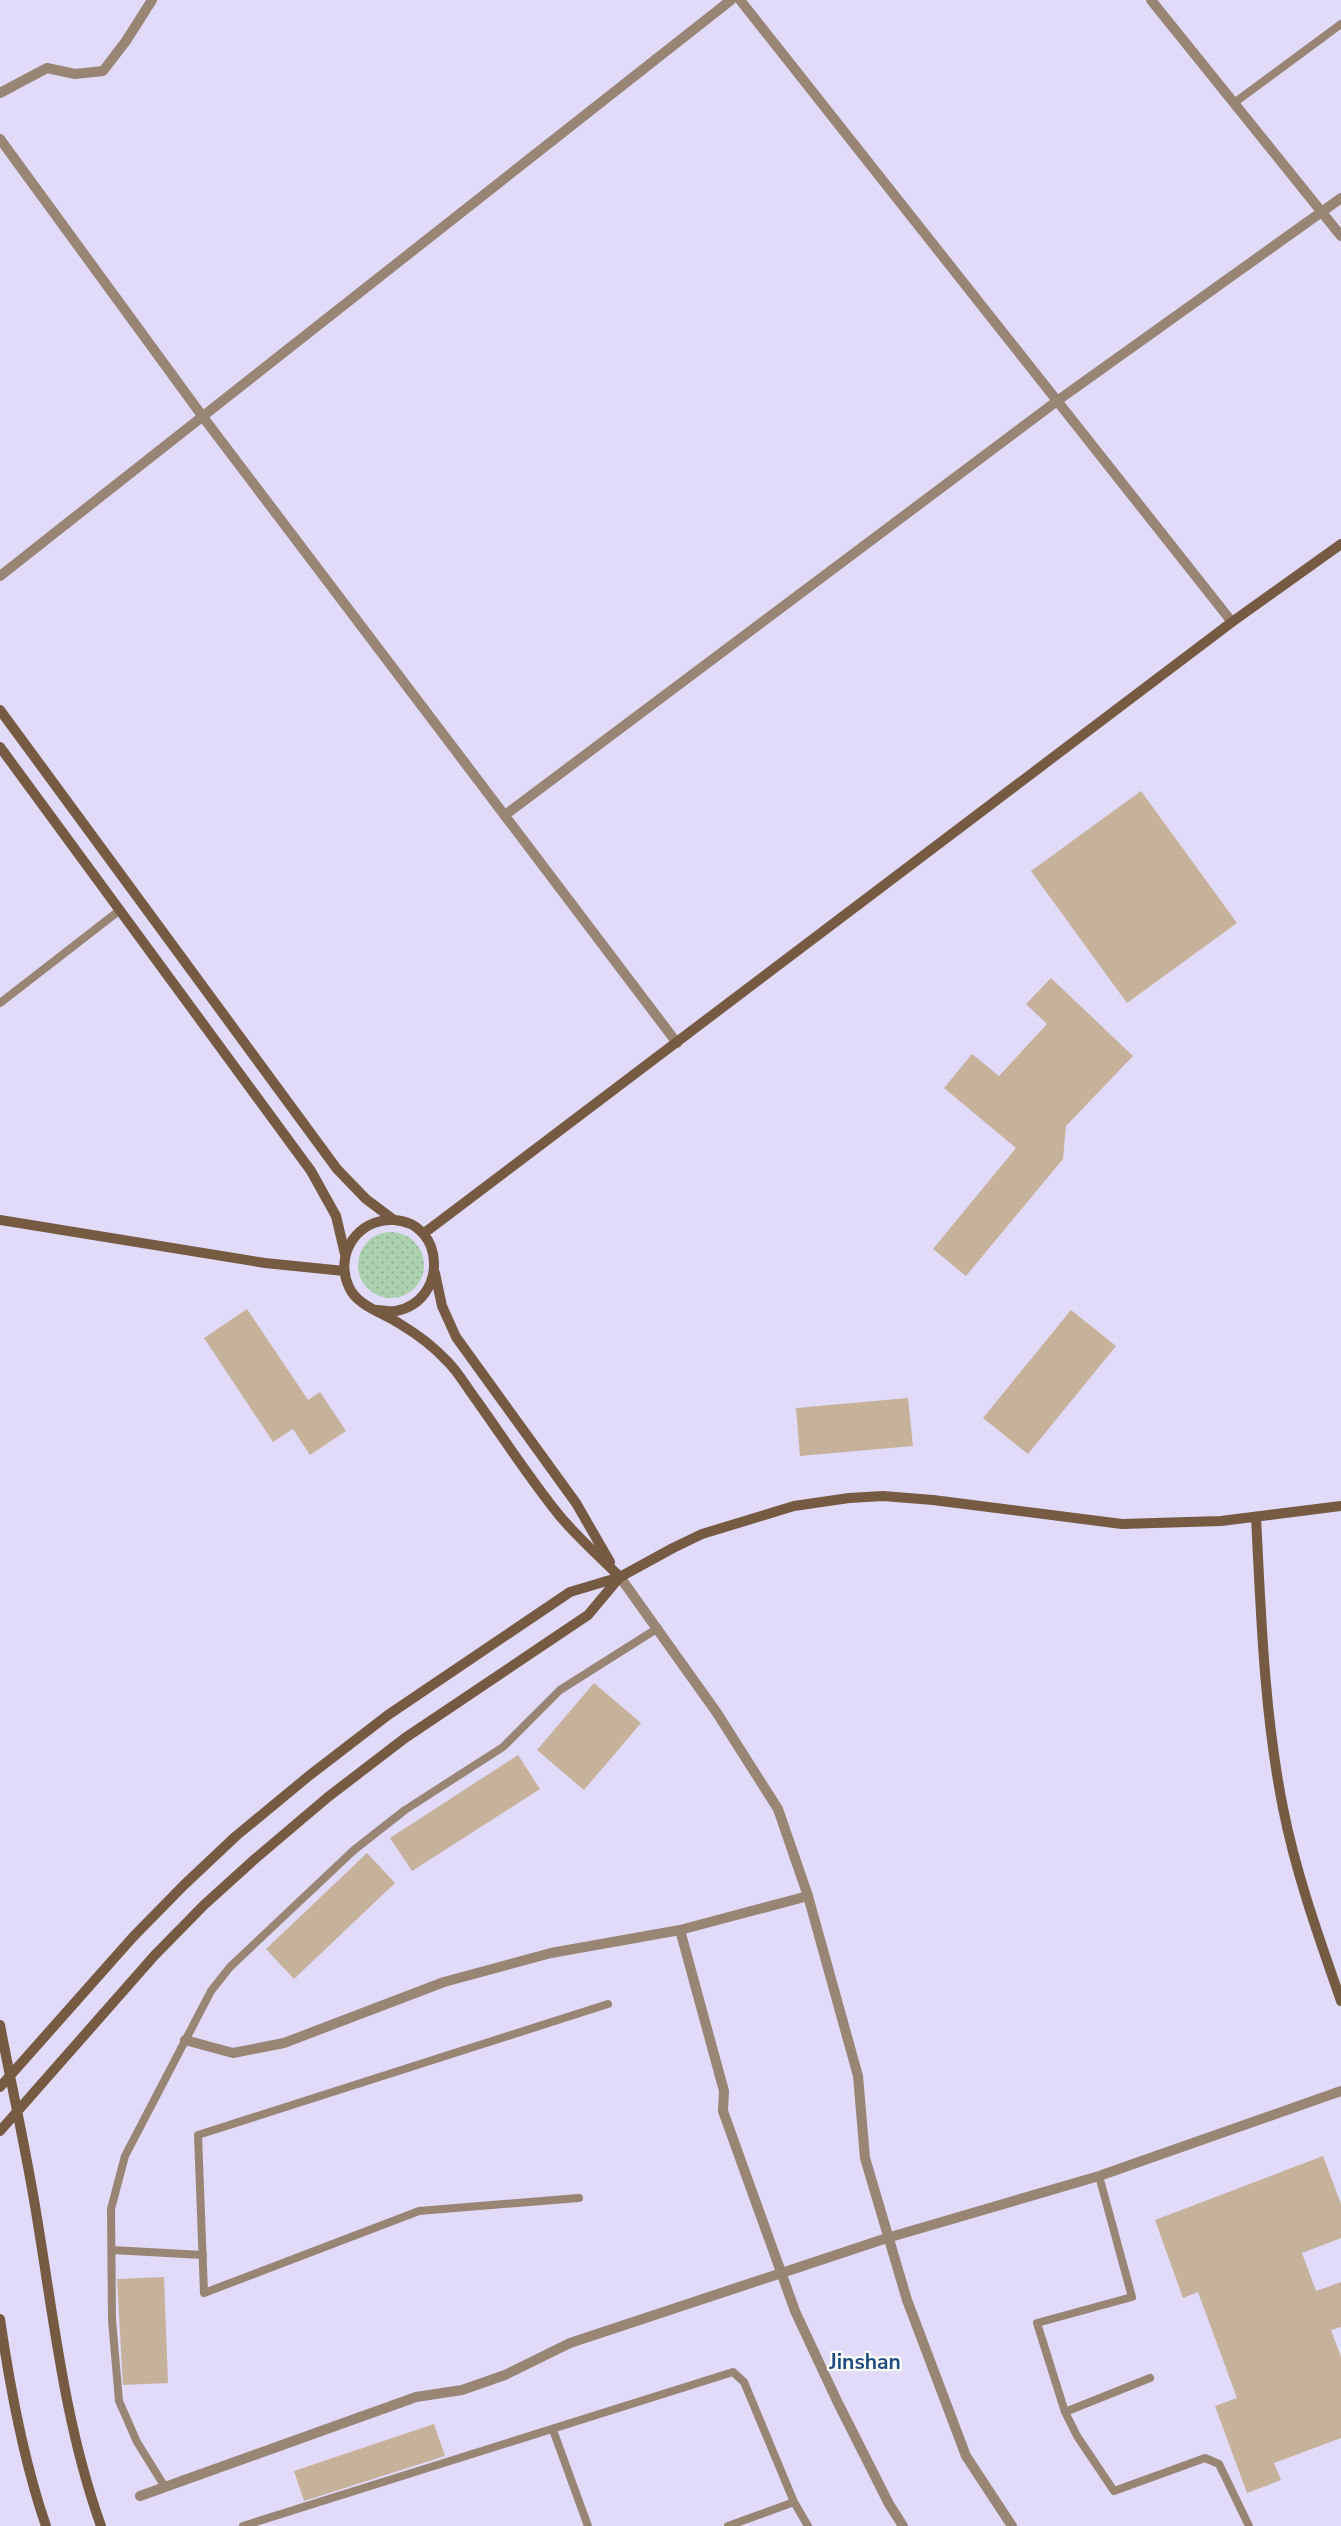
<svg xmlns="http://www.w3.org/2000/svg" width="1341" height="2526" font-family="'Nunito Sans',sans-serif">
<defs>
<pattern id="grass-dots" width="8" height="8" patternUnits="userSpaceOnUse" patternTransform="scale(1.25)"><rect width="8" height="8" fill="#abd1af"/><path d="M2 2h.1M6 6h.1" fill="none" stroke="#8caa90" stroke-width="1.8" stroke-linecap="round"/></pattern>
</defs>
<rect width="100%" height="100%" fill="#e1daf8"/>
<path fill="url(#grass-dots)" d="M358 1265a33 33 0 1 1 66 0a33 33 0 1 1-66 0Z"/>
<path fill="#c6b29a" d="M1141,791L1237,923L1127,1003L1031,871Z
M1051,978L1133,1056L1066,1126L1063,1159L966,1276L933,1249L1016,1148L944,1088L972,1054L999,1076L1047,1024L1026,1004Z
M247,1309L308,1400L320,1392L346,1431L310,1455L293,1429L273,1442L204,1338Z
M1071,1310L1116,1346L1028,1454L983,1418Z
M908,1398L913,1446L800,1456L796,1408Z
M594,1683L641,1723L584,1790L537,1750Z
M518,1755L540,1789L412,1871L390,1838Z
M367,1853L395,1883L294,1979L266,1949Z
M1323,2156L1341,2204V2238L1302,2253L1316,2291L1341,2282V2327L1331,2330L1341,2357V2438L1274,2463L1281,2480L1247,2493L1215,2406L1237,2398L1198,2292L1183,2298L1155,2220Z
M164,2277L168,2383L123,2385L117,2279Z
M434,2424L445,2456L304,2501L294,2471Z"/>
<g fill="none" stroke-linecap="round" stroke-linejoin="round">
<path stroke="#998574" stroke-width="8" d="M1234,103L1341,24
M0,1003L120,910
M1099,2176L1132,2297L1037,2323L1065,2412L1077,2436L1114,2491L1205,2458L1219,2464L1249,2526
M579,2198L419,2211L204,2293L198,2135L608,2004
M112,2250L203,2255
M1065,2412L1150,2378
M553,2430L588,2526
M165,2487L137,2442L119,2401L112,2320L111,2209L125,2156L211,1991L230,1967L354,1850L405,1810L503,1747L560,1690L658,1628
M243,2526L733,2372L744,2382L794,2502L808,2526
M728,2526L794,2502"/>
<path stroke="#998574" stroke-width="10" d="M740,0L1232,622
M1151,0L1341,236
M0,93L47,68L75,74L103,71L126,41L152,0
M0,139L203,417L677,1043
M0,576L731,0
M505,815L1057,401L1341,198
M620,1577L717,1713L778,1809L808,1896L858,2076L865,2158L907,2300L966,2456L1012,2526
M680,1930L724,2091L723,2111L795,2311L837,2401L889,2504L903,2526
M185,2040L233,2053L284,2043L444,1982L551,1953L680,1930L808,1896
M140,2496L416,2397L462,2390L505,2375L570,2343L887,2238L1099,2176L1341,2091"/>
<path stroke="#765b42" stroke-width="10" d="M0,710L337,1169L366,1199L394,1220
M0,747L311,1171L336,1216L345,1254
M0,1220L265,1263L344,1271
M423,1234L1232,622L1341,544
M435,1273L442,1306L456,1337L576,1503L610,1562
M377,1310C383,1310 391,1312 396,1311C448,1301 446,1223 394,1220C357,1218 334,1255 349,1287C357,1306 384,1313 400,1324C417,1334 434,1347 448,1362C459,1373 467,1388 477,1401C504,1439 530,1479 559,1515C577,1537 600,1557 620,1577
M1256,1517C1261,1614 1264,1713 1283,1808C1296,1874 1319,1938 1341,2001
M0,2025C11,2083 24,2141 34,2200C53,2310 63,2420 101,2526
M0,2087L133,1937L184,1885L236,1836L310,1775L388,1715L570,1592L620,1577L673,1548L702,1534L794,1506L849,1498L883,1496L933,1500L1122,1524L1221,1521L1341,1506
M0,2131L154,1956L204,1905L256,1858L328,1797L405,1738L588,1615L619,1578
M0,2319C10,2388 23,2460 46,2526"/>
</g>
<g text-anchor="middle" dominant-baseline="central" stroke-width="4.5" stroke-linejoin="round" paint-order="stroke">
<g font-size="21" font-weight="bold" fill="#1e4c7f" stroke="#fff">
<text x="865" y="2362">Jinshan</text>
</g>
</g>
</svg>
